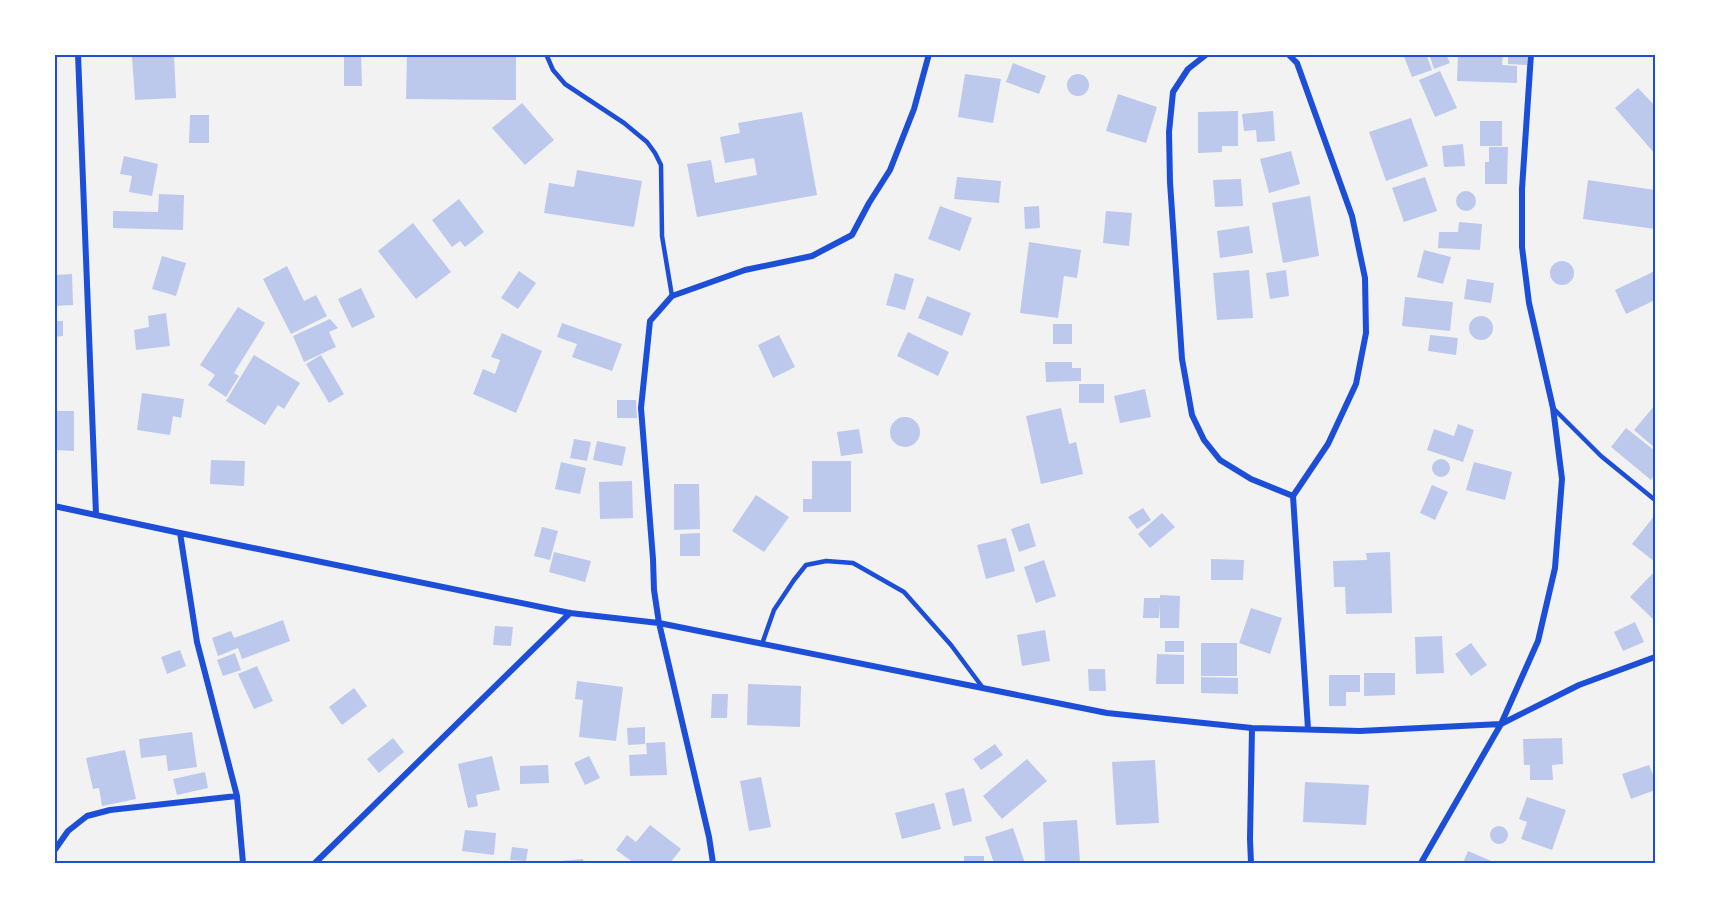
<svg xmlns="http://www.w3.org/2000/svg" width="1709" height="917" font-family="Helvetica,sans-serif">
<rect width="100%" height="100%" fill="#f2f2f2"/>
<path fill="#bdc9ec" d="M174,54L176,98L135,100L132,57Z
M344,54H361L362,86H344Z
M434,54H516V100L406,99L407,56H434Z
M1403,54H1426L1432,70L1412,77Z
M1429,54H1446L1450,63L1434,69Z
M1458,54H1503L1502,65L1517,66V83L1457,81Z
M1508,54H1527V65L1508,64Z
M1013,63L1046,76L1039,94L1006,82Z
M1440,71L1457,108L1435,117L1419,80Z
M965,74L1001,79L993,123L958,117Z
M1067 85a11 11 0 1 1 22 0a11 11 0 1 1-22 0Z
M1638,88L1655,106V154L1615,108Z
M1118,94L1157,107L1146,143L1106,131Z
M522,103L554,140L525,165L492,128Z
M1238,111V146H1222V152L1198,153V112Z
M1273,111L1275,141L1257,142L1256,130L1244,131L1242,114Z
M802,112L817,195L697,217L687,164L711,160L715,183L757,175L754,158L725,163L720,137L740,133L738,123Z
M190,115H209V143H189Z
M1411,118L1428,166L1386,181L1369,132Z
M1480,121H1502V146H1480Z
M1463,144L1465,166L1444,167L1442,146Z
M1489,147H1508L1507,184H1485V162H1489Z
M1291,151L1300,184L1269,193L1260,159Z
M124,156L158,164L152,196L129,192L132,176L120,174Z
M577,170L642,181L634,227L544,213L549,183L574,187Z
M957,177L1001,181L999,203L954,199Z
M1425,177L1437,211L1404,222L1392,188Z
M1241,179L1243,206L1215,207L1213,180Z
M1588,180L1655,190V229L1583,219Z
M1456 201a10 10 0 1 1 20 0a10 10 0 1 1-20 0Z
M159,194L184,195L183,230L113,228V211L158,212Z
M1310,196L1319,256L1283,263L1272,203Z
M459,199L484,232L465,247L460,241L452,247L432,220Z
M940,206L972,218L960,251L928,239Z
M1039,206L1040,228L1025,229L1024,207Z
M1106,211L1132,213L1129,246L1103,243Z
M1459,222L1482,224L1480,250L1438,248L1439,232H1458Z
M413,223L451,272L416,299L378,251Z
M1249,226L1253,253L1220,258L1217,231Z
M1029,242L1081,250L1077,278L1064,276L1058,318L1020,313Z
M1424,250L1451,257L1443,284L1417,277Z
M162,256L186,263L176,296L152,289Z
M1550 273a12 12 0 1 1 24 0a12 12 0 1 1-24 0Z
M287,266L304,301L316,295L327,316L291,334L263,279Z
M1249,270L1253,318L1217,320L1213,273Z
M1286,270L1289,296L1270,299L1266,273Z
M519,271L536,283L518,309L501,298Z
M1655,271V300L1626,314L1615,290Z
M895,273L914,279L905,310L886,305Z
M72,274L73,305L54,306V275Z
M1467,279L1494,283L1491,303L1464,299Z
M361,288L375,317L352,328L338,299Z
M927,296L971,313L962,336L918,318Z
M1405,297L1453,302L1450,331L1402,326Z
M238,307L265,323L234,373L239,376L226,397L208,385L215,375L200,365Z
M166,313L170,346L136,350L134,330L149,327L148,316Z
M1469 328a12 12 0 1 1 24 0a12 12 0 1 1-24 0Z
M330,319L338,328L329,332L336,347L304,362L293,336Z
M54,321H63V336L54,337Z
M562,323L622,344L612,371L572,357L577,344L557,337Z
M1053,324H1072V344H1053Z
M908,332L949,352L938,376L897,356Z
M502,333L542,351L516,413L473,394L483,369L495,374L500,360L491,357Z
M779,335L795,367L773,378L758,345Z
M1430,335L1458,338L1456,355L1428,351Z
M254,355L300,383L284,409L278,405L265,425L226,401Z
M321,355L344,394L329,403L306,364Z
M1045,362H1072V368H1081V381L1046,382Z
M1079,384H1104V403H1079Z
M1145,389L1151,417L1120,423L1114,396Z
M142,393L184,399L181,418L173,416L170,435L137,430Z
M617,400H636L637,418H617Z
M1655,405V448L1634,430Z
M1061,408L1069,444L1076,442L1083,474L1041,484L1026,416Z
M54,411H74V451L54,450Z
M890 432a15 15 0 1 1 30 0a15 15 0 1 1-30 0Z
M1458,424L1474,430L1463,462L1427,450L1434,429L1454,436Z
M1626,428L1655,451V475L1651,480L1611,447Z
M859,429L863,453L841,456L837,432Z
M574,439L591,442L587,461L570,458Z
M597,441L626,447L622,466L593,460Z
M1432 468a9 9 0 1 1 18 0a9 9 0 1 1-18 0Z
M211,460L245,461L244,486L210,484Z
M812,461H851V512H803V499H812Z
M561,462L586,468L580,494L555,489Z
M1474,462L1512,472L1505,500L1466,490Z
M632,481L633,518L600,519L599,482Z
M674,484H699L700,529L674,530Z
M1432,485L1448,492L1435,520L1420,513Z
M756,495L789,517L764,552L732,531Z
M1143,508L1151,520L1137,529L1128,517Z
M1162,513L1175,527L1150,548L1138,534Z
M1655,515V562L1632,544Z
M1029,523L1036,546L1019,552L1011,529Z
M542,527L558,531L550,560L534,556Z
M700,533V556H680V534Z
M1006,538L1015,571L986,579L977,545Z
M554,552L591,561L585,582L549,572Z
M1390,552L1392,613L1346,614L1345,587H1334L1333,561L1367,560L1366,553Z
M1211,559L1244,560L1243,580H1211Z
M1044,560L1056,596L1036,603L1024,567Z
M1655,571V621L1630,597Z
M1160,595L1180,596L1179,628H1160V605L1159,618H1143L1144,598H1160Z
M1251,608L1282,618L1270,654L1239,643Z
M283,620L290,641L242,659L238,648L218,656L212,638L231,631L234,638Z
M1635,622L1644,642L1623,651L1614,632Z
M495,626L513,627L511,646L493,645Z
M1045,630L1050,661L1022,666L1017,635Z
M1442,636L1444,673L1416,674L1415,637Z
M1165,641H1184V652H1165Z
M1201,643H1237V676H1201Z
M1471,643L1487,665L1471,676L1455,654Z
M180,650L186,666L167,674L161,657Z
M235,653L241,670L223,676L217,660Z
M1157,654L1184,655V684H1156Z
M257,666L273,701L254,709L238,674Z
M1088,669H1105L1106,691H1089Z
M1364,673H1395V695L1364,696Z
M1329,675H1360V692H1346V706H1329Z
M1201,677L1238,678V694L1201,693Z
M577,681L623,687L616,741L579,737L583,700L575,699Z
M748,684L801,686L800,727L747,725Z
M354,688L367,706L342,725L329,707Z
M712,694H728L727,718H711Z
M645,727V744L628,745L627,728Z
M192,732L197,767L168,771L166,755L141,758L139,739Z
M393,738L404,752L379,773L367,759Z
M1562,738L1563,764L1552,765L1553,780H1530V765H1524L1523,739Z
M665,742L667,775L630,776L629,755L647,754L646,743Z
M995,744L1003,755L981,770L973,759Z
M125,750L136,799L102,806L99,788L93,789L86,758Z
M492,756L500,790L476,795L478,806L468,808L458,764Z
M589,756L600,778L585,785L574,763Z
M1027,759L1047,781L1002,819L983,796Z
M1155,760L1159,823L1116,825L1112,762Z
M548,765L549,783L520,784V766Z
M1649,765L1655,780V790L1631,799L1622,774Z
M205,772L208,788L177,795L173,779Z
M761,777L771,827L749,831L740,781Z
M1305,782L1369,785L1366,825L1303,822Z
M964,788L972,821L953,826L945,793Z
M1527,797L1566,810L1552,850L1521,839L1527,822L1519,819Z
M934,803L941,829L902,839L895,813Z
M1077,820L1080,862L1045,863L1043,822Z
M650,825L681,849L670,863H634L616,850L627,835L636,842Z
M1490 835a9 9 0 1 1 18 0a9 9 0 1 1-18 0Z
M1013,828L1025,863H994L985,837Z
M465,830L496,833L494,855L462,851Z
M512,847L528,849L526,861L510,860Z
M1468,851L1496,863H1463Z
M964,856H984V863H964Z
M583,859L584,863H560V861Z"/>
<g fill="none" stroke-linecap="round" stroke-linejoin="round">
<path stroke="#1d4ed8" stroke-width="4.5" d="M546,54L553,70L565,84L624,123L647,142L655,153L661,165L662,236L672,296
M1553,408L1601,456L1655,500
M762,644L774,610L794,580L806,565L826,561L853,563L904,592L951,645L983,688"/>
<path stroke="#1d4ed8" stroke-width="6" d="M78,54L96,514
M1207,54L1188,69L1173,92L1169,132L1170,182L1182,359L1192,415L1204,440L1220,460L1251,479L1293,496L1308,729
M1288,54L1297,63L1352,216L1365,278L1366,333L1356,384L1328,444L1293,496
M54,506L180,533L570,613L659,623L1107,713L1252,728L1360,731L1501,724L1579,685L1655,657
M180,533L197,642L237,796L243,863
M54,851L68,831L87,816L110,810L237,796
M315,863L570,613
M713,863L709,837L659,623L654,590L653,559L641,408L650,321L672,296L745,270L812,256L852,235L869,203L890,170L914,109L929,54
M1251,863L1250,839L1252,728
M1421,863L1501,724L1538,641L1555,568L1562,479L1553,408L1529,303L1522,247V189L1531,54"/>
</g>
<rect width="1709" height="917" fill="none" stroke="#ffffff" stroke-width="111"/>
<rect x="56" y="56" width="1598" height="806" fill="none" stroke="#1d4ed8" stroke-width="2"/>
</svg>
